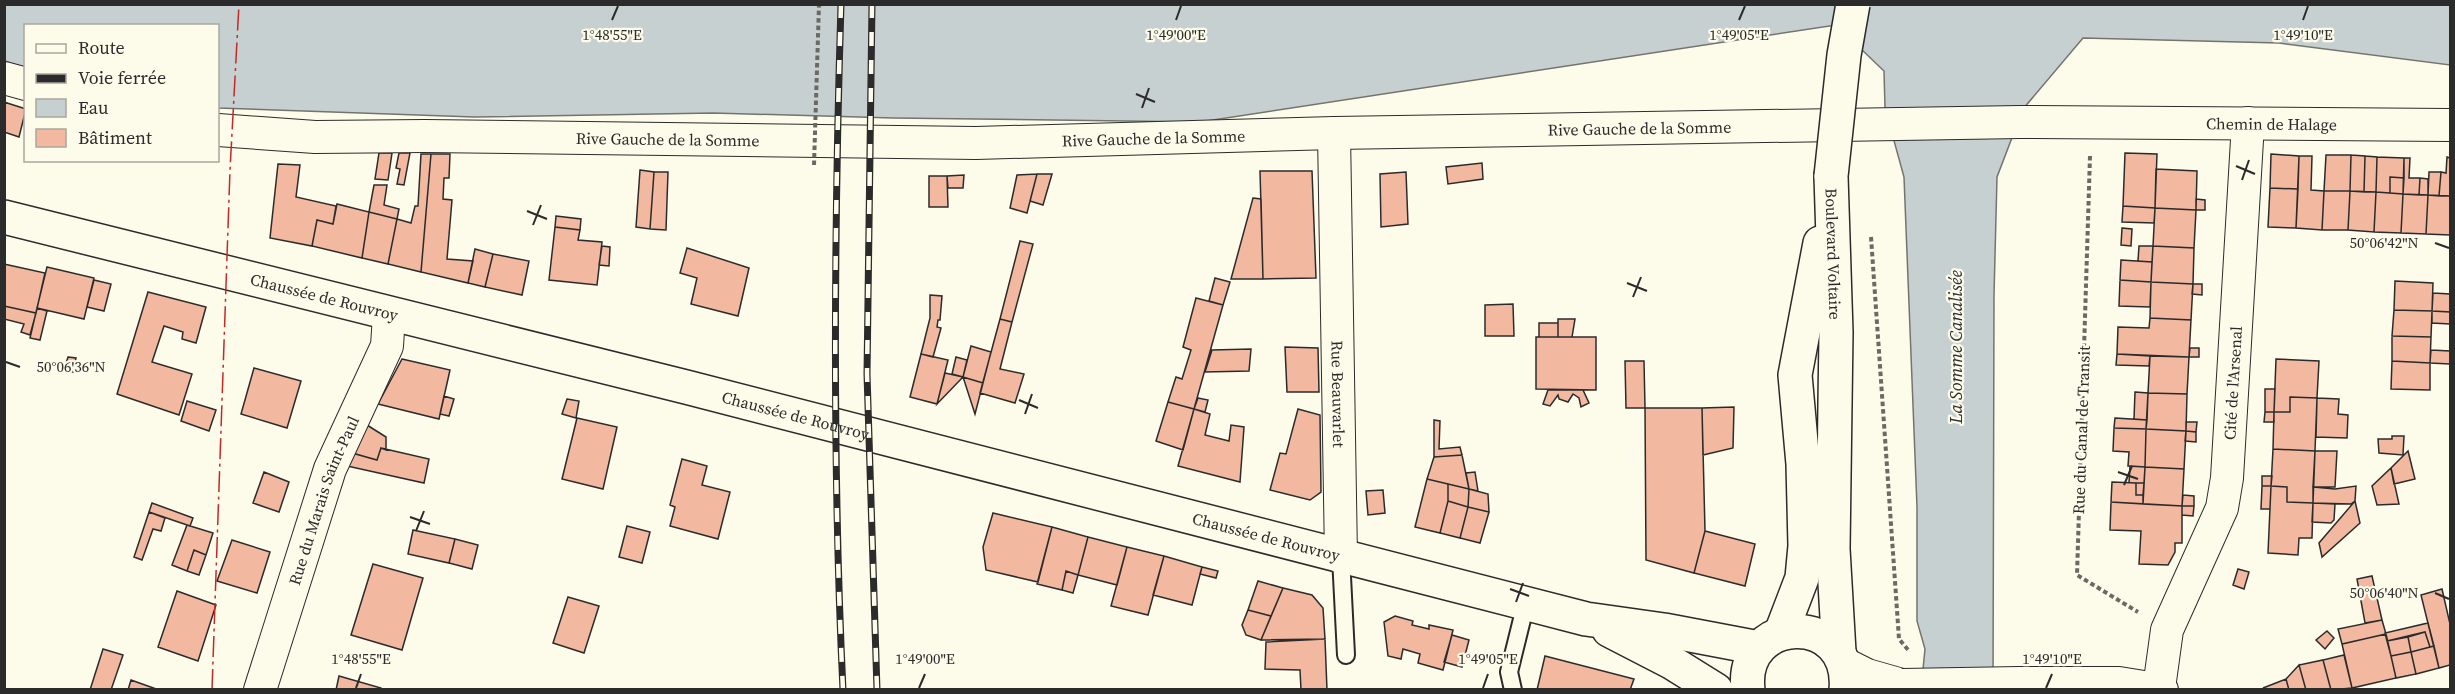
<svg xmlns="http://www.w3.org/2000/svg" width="2455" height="694" font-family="'Source Serif 4',serif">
<rect width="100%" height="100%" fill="#fdfbea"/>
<path fill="#c7d0d0" stroke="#74746e" stroke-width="1.5" d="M5,4L2450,5V65L2279,43L2083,38L2023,109L1997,177L1994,295L1993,690L1921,689L1925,649L1917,621V507L1904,177L1885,108L1884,71L1836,25L1200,122L894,118L713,113L474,117L218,108V26H26L25,69L5,61Z"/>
<path fill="#f2b8a0" stroke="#2b2b2b" stroke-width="1.5" d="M4,102L26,109L19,137L4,132Z
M379,153H392L388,180L375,179Z
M399,153H410L404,185L397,184L400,169L396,168Z
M2125,153L2157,154L2155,208L2123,206Z
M421,154H431L421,272L388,264L397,219L411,223L415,206H418Z
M431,154H450L449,178H444L443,199L452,200L447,259L473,261L468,283L421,272Z
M2271,154L2299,156L2298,189L2270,188Z
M2326,155H2351L2350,191H2324Z
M2351,155L2365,156L2364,192L2350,191Z
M2299,156H2312L2311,190L2324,191L2322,230L2296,228Z
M2365,156L2377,157L2376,192H2364Z
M2377,157L2404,158V178L2390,177V193L2376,192Z
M2447,157L2450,158V196H2439L2441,172L2446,173Z
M2404,158H2410L2409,178H2420L2419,195L2403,194Z
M1482,163L1483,179L1448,184L1446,167Z
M278,164L300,165L296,197L336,206L333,224L317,220L312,246L270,238Z
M2156,169L2197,171L2196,210L2155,208Z
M640,170L654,172L650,229L636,227Z
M1260,171H1312L1316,278L1263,279Z
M654,172H668L666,230L650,229Z
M1406,172L1408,224L1381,227L1380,174Z
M2429,172H2441L2439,196L2428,195Z
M1037,174H1052L1043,205L1030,201Z
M1037,174L1027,213L1010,208L1017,175Z
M964,175L963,188H948L947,176Z
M929,176H947L948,207H929Z
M2390,177L2404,178L2403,194L2390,193Z
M2420,178L2428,179V195H2419Z
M374,185H387L384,205L399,209L397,219L369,212Z
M2270,188L2298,189L2296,228L2268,227Z
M2324,191H2350L2348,230H2322Z
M2350,191L2376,192L2374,232L2348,230Z
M2376,192L2403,194L2401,233L2374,232Z
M2403,194L2428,195L2426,234L2401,233Z
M2428,195L2450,196V235L2426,234Z
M1253,198L1261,199L1263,279H1231Z
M2196,199L2205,200V210H2196Z
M337,204L369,212L362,258L312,246L317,220L333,224Z
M2123,206L2155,208L2154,223L2122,222Z
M2155,208L2196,210L2194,248L2153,246Z
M369,212L397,219L388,264L362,258Z
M556,216L581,219L580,230L555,227Z
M555,227L580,230L578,240L602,242L597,285L549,280Z
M2122,228L2132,229L2131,246L2121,245Z
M1020,241L1033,244L1012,322L1000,319Z
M602,246L610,247L609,266L599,265Z
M2139,246H2153L2152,262L2138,261Z
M2153,246L2194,248L2193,284L2151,282Z
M687,248L749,268L738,316L691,304L697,278L680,273Z
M475,249L493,254L485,287L468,283Z
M493,254L529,261L522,295L485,287Z
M2121,260L2152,262L2151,282L2120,280Z
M4,264L45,273L36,313L4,306Z
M47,267L94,278L84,319L37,308Z
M1215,278L1230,282L1223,305L1209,301Z
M94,280L111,284L104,311L87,307Z
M2120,280L2151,282L2150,307L2119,306Z
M2395,281L2433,283L2432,311L2394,310Z
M2151,282L2193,284L2191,320L2150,318Z
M2193,284H2202V295L2192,294Z
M148,292L206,307L196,343L182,339L183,332L164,326L152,362L192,374L179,415L117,394Z
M2433,293L2450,294V312L2432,311Z
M930,295L942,296L940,320H938L937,327L941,328L933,357L921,354L930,318Z
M1196,298L1223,305L1194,409L1168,402L1176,377L1182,379L1191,350L1183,347Z
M1513,304L1514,336H1485V305Z
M4,306L36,313L30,335L21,332L24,324L4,319Z
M37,308L47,311L40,340L30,338Z
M2394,310L2432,311L2431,337L2392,336Z
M2432,311L2450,312V324L2432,323Z
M2150,318L2191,320L2189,357L2117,354L2118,327L2149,328Z
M1000,319L1012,322L1000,369L1024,374L1015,403L980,393Z
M1558,319H1575L1572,337H1558Z
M1539,323H1558V337H1539Z
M2392,336L2431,337L2430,363L2392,361Z
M1536,337H1596V390L1536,389Z
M971,346L991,352L983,383L963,377Z
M1285,347L1318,348L1319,392H1287Z
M2190,348H2199V357H2189Z
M1251,349L1249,371L1205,372L1212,350Z
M2431,350L2450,351V364L2430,363Z
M921,354L948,360L937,404L910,397Z
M2117,354L2150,356L2149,366L2116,365Z
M2150,356L2189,357L2187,394L2148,393Z
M68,357L76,358L73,372L64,370Z
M956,357L967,360L963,377L952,374Z
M402,359L450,370L439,419L378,404Z
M2276,359L2319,361L2317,398L2290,397V412H2274Z
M1625,361H1644L1645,408H1626Z
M2392,361L2430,363V390L2391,389Z
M254,368L301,381L287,428L241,414Z
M945,373L963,377L937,404Z
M963,377L983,383L975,414Z
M2265,389H2275L2274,412H2265Z
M1548,390H1583L1589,403L1581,407L1579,398L1573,394L1568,402L1559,399L1558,395L1550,406L1543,404Z
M2135,392L2148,393L2147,420L2134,419Z
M2148,393L2187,394L2186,431L2146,429Z
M444,396L454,399L449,416L440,414Z
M2290,397L2317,398L2315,451L2273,449L2274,412H2290Z
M1198,398L1208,400L1205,412L1194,409Z
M2317,398L2339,399L2338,414L2348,415L2347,438L2316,437Z
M567,399L579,401L576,418L562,414Z
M187,401L216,410L209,431L181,421Z
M1168,402L1194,409L1183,450L1156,441Z
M1734,407L1733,448L1703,455L1702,408Z
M1645,408H1702L1705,531L1694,573L1646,560Z
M1194,409L1210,414L1205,435L1229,441L1231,425L1244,427L1240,482L1178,466Z
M1298,409L1320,415L1321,492L1310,500L1270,490L1280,453L1286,454Z
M2265,412H2274V422H2264Z
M577,418L617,427L603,489L562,479Z
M2115,418L2147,420L2146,429L2114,428Z
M1434,420L1440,421L1439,449L1460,447L1462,455L1434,457Z
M2186,422H2197L2196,432L2186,431Z
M367,425L386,437V450L381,448L377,460L352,453Z
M2114,428L2146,429L2145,467L2128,466L2129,452L2113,451Z
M2146,429L2186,431L2184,469L2145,467Z
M2186,431L2196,432V442L2185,441Z
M2392,436H2404L2403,455L2379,453L2378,439H2392Z
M381,448L429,459L424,483L347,466L352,453L377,460Z
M2273,449L2315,451L2313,503L2287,502V487L2271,486Z
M2315,451H2337L2335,487H2313Z
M2408,451L2415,479L2394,484L2391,468Z
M1462,455L1469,489L1427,479L1434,457Z
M682,459L707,466L702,485L730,492L718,539L670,526L675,507L670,505Z
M2130,466L2145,467L2144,483H2129Z
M2145,467L2184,469L2182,506L2143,504Z
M2391,468L2399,504L2377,505L2372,486Z
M264,472L289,482L279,512L253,503Z
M1475,472L1478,491L1469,489L1466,473Z
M2262,476H2272L2271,486H2262Z
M1427,479L1448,484V501L1440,533L1415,527Z
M2112,482L2136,483V495H2143V504L2111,502Z
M2136,483H2144L2143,495H2136Z
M1448,484L1469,489L1468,507L1448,501Z
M2262,486H2271L2270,509H2261Z
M2271,486L2287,487V502L2313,503L2312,538H2299L2298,555L2268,553Z
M2356,486L2355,501L2351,504L2313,503V487L2335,489Z
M1469,489L1488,494L1489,512L1468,507Z
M1383,490L1385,513L1368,515L1366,491Z
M2183,495L2194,496V506H2182Z
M1448,501L1468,507L1460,538L1440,533Z
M2355,501L2360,523L2322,557L2319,543Z
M2111,502L2182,506V543H2175V552L2168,565L2139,564L2141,531L2110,530Z
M152,503L193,518L190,526L149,512Z
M2313,503L2335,504L2334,520L2331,523L2312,522Z
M2182,506H2194L2193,516L2182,515Z
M1468,507L1489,512L1480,543L1460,538Z
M149,512L165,518L161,531L153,529L142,560L134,557Z
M993,513L1052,527L1038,582L986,570L983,547Z
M187,525L213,533L206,555L194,550L187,571L172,565Z
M627,526L650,532L642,563L619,557Z
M1052,527L1088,537L1078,575L1066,571L1062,590L1037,584Z
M413,530L455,539L449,563L408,554Z
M1705,531L1755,544L1745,586L1694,573Z
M1088,537L1127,547L1117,585L1078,575Z
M455,539L478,545L472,569L449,563Z
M232,540L270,552L257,593L217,581Z
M1127,547L1164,556L1148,615L1111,606Z
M194,550L206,555L199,575L187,571Z
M1164,556L1202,567L1192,605L1153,595Z
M373,564L423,578L402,650L351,635Z
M1202,567L1218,571L1216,578L1200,574Z
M2238,569L2249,572L2244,589L2233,585Z
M1066,571L1078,575L1073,593L1062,590Z
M2372,576L2382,620L2365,623L2357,579Z
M1258,581L1283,588L1271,616L1248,610Z
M1283,588L1312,595L1323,608L1325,639L1261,640Z
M2442,589L2450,624V665L2439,668L2421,595Z
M177,591L216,605L198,661L158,647Z
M568,597L599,606L584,653L553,643Z
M1248,610L1271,616L1261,640L1246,635L1242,625Z
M1395,616L1413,621L1412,625L1429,629V625L1453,630L1443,670L1418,663L1420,654L1403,649L1401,659L1388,656L1384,622Z
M2382,620L2386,634L2342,644L2338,629Z
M2428,623L2434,646L2430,647L2425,632L2387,641L2385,633Z
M2327,631L2334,638L2325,649L2316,640Z
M2425,632L2430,647L2411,652L2408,637Z
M2386,634L2396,678L2352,688L2342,644Z
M1452,635L1469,640L1462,667L1444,662Z
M2408,637L2411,652L2391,656L2387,641Z
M1325,639L1327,690H1301L1300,670L1265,669L1266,642Z
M2434,646L2439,668L2416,674L2411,652Z
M103,649L123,655L111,690H90Z
M2411,652L2416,674L2396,678L2391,656Z
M2344,655L2352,688L2331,690L2323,660Z
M1545,656L1634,679L1630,690H1537Z
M2323,660L2331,690H2306L2299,665Z
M2299,665L2306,690H2289L2286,679Z
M339,676L381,688V690H336Z
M2286,679L2289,690L2263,688Z
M131,680L159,690H128Z"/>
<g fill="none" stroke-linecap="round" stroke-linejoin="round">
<g stroke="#2b2b2b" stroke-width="20">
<path id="lane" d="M1341,557L1346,655
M1513,690L1509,672L1526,603"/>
</g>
<g stroke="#2b2b2b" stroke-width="34">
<g id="street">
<path d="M4,78L26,84"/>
<path id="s1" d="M218,130L315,137L425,136L976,143L1334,133L2020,122L2450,125"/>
<path id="s2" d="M1334,133L1341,557"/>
<path d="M1845,664L1867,675L1902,685"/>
<path d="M2019,683H2119L2162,690"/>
<path id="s3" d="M2159,688L2167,630L2222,508L2227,478L2248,123"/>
<path id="s4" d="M260,690L330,469L387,346L389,315"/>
</g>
</g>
<g stroke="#2b2b2b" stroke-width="36">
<g id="primary">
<path id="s5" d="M1831,176L1836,332L1833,549L1839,652"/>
<path id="s6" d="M4,217L686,387L1586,619L1664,630L1759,648"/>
<path d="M1609,630L1671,662L1716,690"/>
<path d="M1781,633L1802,578L1805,546L1803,464L1795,375L1820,243"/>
<path d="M1748,690C1739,614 1853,610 1846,690"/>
</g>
</g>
<path stroke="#6a6964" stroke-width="4" stroke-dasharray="4.5 3" stroke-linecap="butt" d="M2090,156L2077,575L2138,612
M1871,237L1899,639L1909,651"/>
<use href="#lane" stroke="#fdfbea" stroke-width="16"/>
<use href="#street" stroke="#fdfbea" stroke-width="32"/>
<use href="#primary" stroke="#fdfbea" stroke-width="33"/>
<g stroke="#2b2b2b" stroke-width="7">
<path id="rail" d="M841,4C834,233 832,461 843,690
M872,4L867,374L877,690"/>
</g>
<use href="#rail" stroke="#fdfbea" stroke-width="4.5" stroke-dasharray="14" stroke-linecap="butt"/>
<g stroke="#2b2b2b" stroke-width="34" stroke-linecap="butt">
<path id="street-bridge" d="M1902,685L2019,683"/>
</g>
<g stroke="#2b2b2b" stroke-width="36" stroke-linecap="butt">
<path id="primary-bridge" d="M1831,176L1844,55L1853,4"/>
</g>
<path stroke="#6a6964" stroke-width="4" stroke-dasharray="4.5 3" stroke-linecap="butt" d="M814,165L819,4"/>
<use href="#street-bridge" stroke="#fdfbea" stroke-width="32"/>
<use href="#primary-bridge" stroke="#fdfbea" stroke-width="33"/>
<path stroke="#c62828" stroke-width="1.5" stroke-dasharray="21 4.5 3 4.5" stroke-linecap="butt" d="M212,690L230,170L239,4"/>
</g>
<path fill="none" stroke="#2b2b2b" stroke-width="2" d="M612,20L618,6M1176,20L1181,6M1739,20L1745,6M2303,20L2308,6M1136,94L1155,102M1142,108L1149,88M2236,166L2255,174M2242,180L2249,160M527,211L547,219M533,225L541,205M2435,243L2449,248M1627,283L1647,291M1633,297L1641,277M6,362L20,367M1019,400L1038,408M1025,414L1032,394M2118,472L2138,479M2124,485L2132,466M410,517L430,524M416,531L424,511M1510,589L1529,596M2435,593L2449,599M1516,602L1523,583M356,688L361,674M919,688L925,674M1483,688L1488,674M2046,688L2052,674"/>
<g text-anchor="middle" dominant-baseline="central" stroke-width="4.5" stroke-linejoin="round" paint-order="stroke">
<g font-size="16" fill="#2b2b2b" stroke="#fdfbea">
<text stroke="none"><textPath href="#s1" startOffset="2054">Chemin de Halage</textPath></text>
<text stroke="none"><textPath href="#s1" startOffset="1422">Rive Gauche de la Somme</textPath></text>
<text stroke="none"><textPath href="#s1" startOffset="936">Rive Gauche de la Somme</textPath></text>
<text stroke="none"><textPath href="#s1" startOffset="450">Rive Gauche de la Somme</textPath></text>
<text stroke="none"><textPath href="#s5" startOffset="78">Boulevard Voltaire</textPath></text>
<text stroke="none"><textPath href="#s6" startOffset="330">Chaussée de Rouvroy</textPath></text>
<text stroke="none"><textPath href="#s3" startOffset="318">Cité de l'Arsenal</textPath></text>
<text stroke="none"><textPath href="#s2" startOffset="261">Rue Beauvarlet</textPath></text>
<text stroke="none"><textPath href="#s6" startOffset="816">Chaussée de Rouvroy</textPath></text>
<text transform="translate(2081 430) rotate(-88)">Rue du Canal de Transit</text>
<text stroke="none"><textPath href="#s4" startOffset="200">Rue du Marais Saint-Paul</textPath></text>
<text stroke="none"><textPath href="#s6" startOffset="1302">Chaussée de Rouvroy</textPath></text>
</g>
<g font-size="18" font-style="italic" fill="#2b2b2b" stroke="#fdfbea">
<text transform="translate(1955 347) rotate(-90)">La Somme Canalisée</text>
</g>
</g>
<g font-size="15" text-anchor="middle" fill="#2b2b2b" stroke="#fdfbea" stroke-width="4.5" stroke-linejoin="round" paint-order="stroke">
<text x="612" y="40">1°48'55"E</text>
<text x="1176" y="40">1°49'00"E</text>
<text x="1739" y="40">1°49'05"E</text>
<text x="2303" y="40">1°49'10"E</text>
<text x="2384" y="248">50°06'42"N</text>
<text x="71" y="372">50°06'36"N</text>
<text x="2384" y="598">50°06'40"N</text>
<text x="361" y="664">1°48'55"E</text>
<text x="925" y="664">1°49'00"E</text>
<text x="1488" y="664">1°49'05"E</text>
<text x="2052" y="664">1°49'10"E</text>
</g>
<rect width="2455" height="694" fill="none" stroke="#2b2b2b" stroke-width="12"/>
<rect x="24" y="24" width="195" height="138" fill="#fdfbea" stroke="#a9a89e" stroke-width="1.5"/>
<rect x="36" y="44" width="30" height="9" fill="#fdfbea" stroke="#a9a89e" stroke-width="1.5"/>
<text x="78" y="54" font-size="18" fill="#2b2b2b">Route</text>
<rect x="36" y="74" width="30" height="9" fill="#2b2b2b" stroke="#a9a89e" stroke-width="1.5"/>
<text x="78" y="84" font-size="18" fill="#2b2b2b">Voie ferrée</text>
<rect x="36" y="99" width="30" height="18" fill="#c7d0d0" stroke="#a9a89e" stroke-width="1.5"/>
<text x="78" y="114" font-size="18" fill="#2b2b2b">Eau</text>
<rect x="36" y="129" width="30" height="18" fill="#f2b8a0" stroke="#a9a89e" stroke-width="1.5"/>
<text x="78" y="144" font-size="18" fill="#2b2b2b">Bâtiment</text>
</svg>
